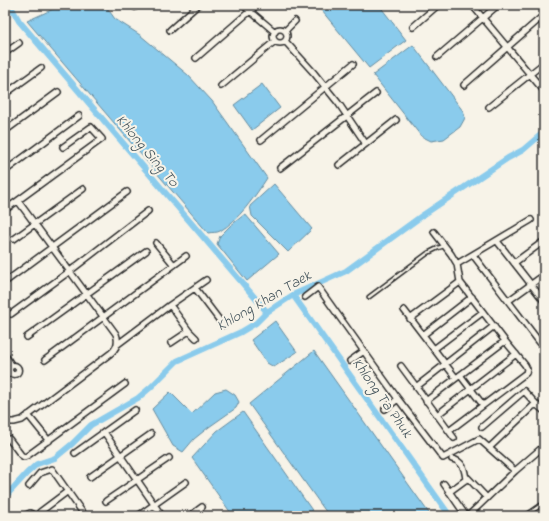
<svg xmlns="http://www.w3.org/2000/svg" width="549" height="521" font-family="'Indie Flower',sans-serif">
<rect width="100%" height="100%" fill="#f7f3e8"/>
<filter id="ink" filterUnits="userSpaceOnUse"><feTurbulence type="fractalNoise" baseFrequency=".025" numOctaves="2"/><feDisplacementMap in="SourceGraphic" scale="8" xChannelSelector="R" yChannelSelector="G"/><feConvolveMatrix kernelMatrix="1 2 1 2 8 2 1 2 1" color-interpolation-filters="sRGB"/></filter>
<g filter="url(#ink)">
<path fill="#8acbec" stroke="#648b9f" d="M62,5H105L115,19L140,35L188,75L212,101L267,178C256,195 238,221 220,231C217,233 212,232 208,233L27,21Z
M317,5H379L406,40L369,68Z
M413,45L463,111L465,118L460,127L444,139L431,141L421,136L373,75Z
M262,84L280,108L252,130L234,105Z
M274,184L312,229L288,252L252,216L250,206Z
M245,214L279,254L247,281L217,244L220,236L230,226Z
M275,321L297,352L274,367L267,363L251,340Z
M314,351L431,516H329L249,404Z
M226,389L235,395L239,402L236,408L209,427L194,439L183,452L173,446L152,409L170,392L192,414L215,392Z
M243,412L316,516H233L192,458L217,431Z"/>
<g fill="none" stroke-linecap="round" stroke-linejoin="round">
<path stroke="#8acbec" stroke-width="6" d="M10,5L19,21L267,312
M293,295L450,516
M5,497L27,473L37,464L55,458L72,444L91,425L138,398L151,387L177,361L241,332L256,323L267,312L293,295L346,271L423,215L508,158L523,150L544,132"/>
<g stroke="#2b2b2b" stroke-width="5.5">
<path id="service" d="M369,297L428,253L438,248L444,246
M525,516L544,503"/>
</g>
<g stroke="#2b2b2b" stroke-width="8">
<path id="minor" d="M243,5L275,32
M472,5L544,91
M135,7L137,5
M413,27L438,5
M273 36a7 7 0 1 1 14 0a7 7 0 1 1-14 0Z
M170,30L198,5
M285,31L295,21
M285,41L314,73L339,104L366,144
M5,53L19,43
M437,57L498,5
M196,58L257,5
M464,85L544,15
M221,86L275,41
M5,94L41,68
M489,107L544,63
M5,131L58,92
M261,140L353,64
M339,165L396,120
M280,168L376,93
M5,171L79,116
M5,210L102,139L91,127L63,147
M434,232L451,254L457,264L460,282L505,341L525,365L527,369L526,373L449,431
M14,239L83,189
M497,241L544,301
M156,243L174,265
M473,255L544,348
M514,263L544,241
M457,264L531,220
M5,282L127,192
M195,288L223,325
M305,297L318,287L398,399L443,458L479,439L515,471L468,516
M508,301L544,275
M170,305L189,331L196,338
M404,310L456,378
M11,314L70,271L148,211
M410,319L460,282
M423,335L472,297
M27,337L146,251
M171,343L189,331
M118,344L170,305L206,280
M434,349L483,312
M5,355L12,366
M45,360L186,256
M350,361L364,351
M9.5 370a4.5 4.5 0 1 1 9 0a4.5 4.5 0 1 1-9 0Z
M401,366L454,438
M5,375L11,373
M460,375L483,405
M416,387L494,326
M426,401L505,341
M385,409L398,399
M28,415L49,441
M437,415L516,354
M5,422H14L22,420L111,353C117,348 119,342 116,334L18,201
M482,427L524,391L537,405
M104,432L162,516
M9,439L21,455L24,457L27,456L125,384
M489,448L533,406L537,405L544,411
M75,453L135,410
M452,459C463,461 465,470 466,480
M515,471L544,446
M90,477L151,434
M444,484L466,516
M29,486L40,473L52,469L85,516
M449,492L468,478L487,498
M106,501L169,458
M40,512L68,491
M24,516L30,513L32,514L34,516
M138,516L186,482
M190,516L202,507"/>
</g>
<use href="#service" stroke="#f7f3e8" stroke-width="2.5"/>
<use href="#minor" stroke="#f7f3e8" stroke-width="5"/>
</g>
</g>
<g text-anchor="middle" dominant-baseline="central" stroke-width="4" stroke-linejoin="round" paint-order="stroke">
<g font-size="15" font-style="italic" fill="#43535b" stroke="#f7f3e8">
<text transform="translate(147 151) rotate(50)">Khlong Sing To</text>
<text transform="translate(264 301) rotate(-30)">Khlong Khan Taek</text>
<text transform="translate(382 398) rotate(55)">Khlong Ta Phuk</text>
</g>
</g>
<rect width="549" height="521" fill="none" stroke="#f7f3e8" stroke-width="20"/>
<rect x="10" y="10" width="529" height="501" fill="none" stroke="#2b2b2b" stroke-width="1.5" filter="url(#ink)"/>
</svg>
